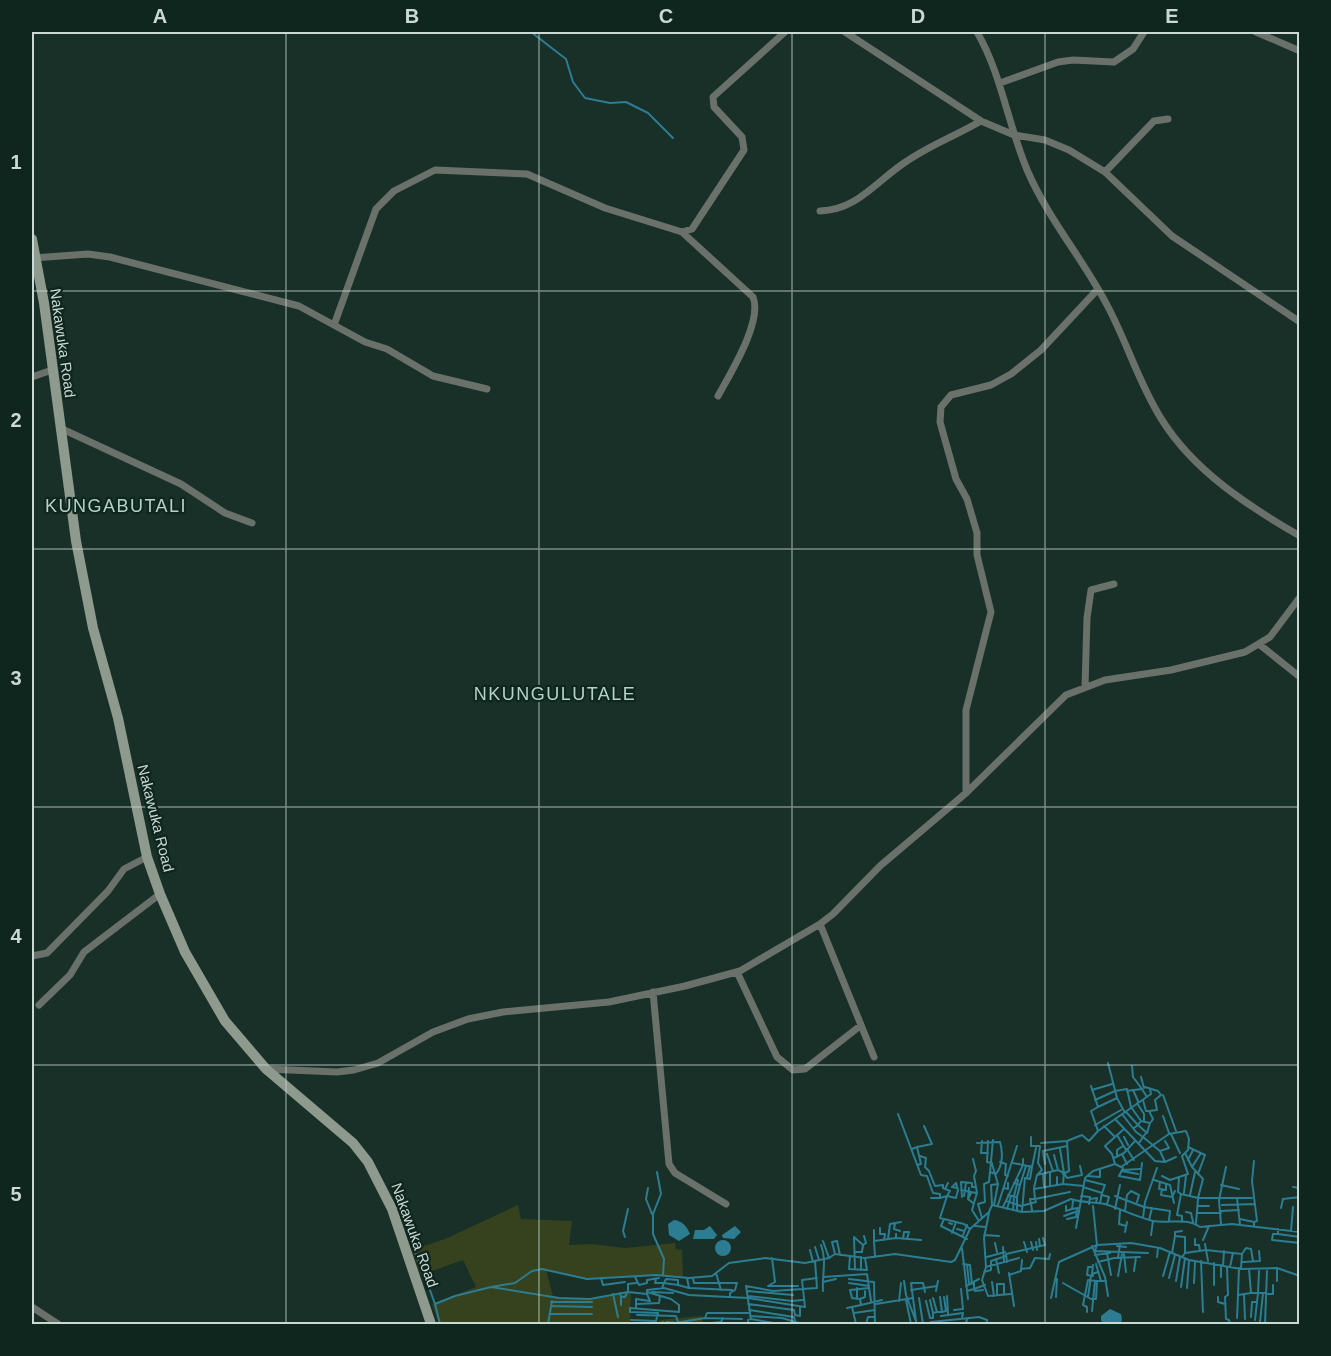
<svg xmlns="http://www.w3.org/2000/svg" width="1331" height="1356" font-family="Arial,sans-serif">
<rect width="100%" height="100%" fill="#183028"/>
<path fill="#36411e" d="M518,1205L521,1219L572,1221L569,1245L592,1244L625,1248L675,1243L676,1249L682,1250L683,1277L656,1275L587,1279L546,1269L553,1297L590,1299L631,1292L630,1324H439L432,1304L476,1287L463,1260L421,1275L412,1250L445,1239Z
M702,1316L703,1324H659V1320Z"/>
<path fill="#2c7d92" d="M674,1220C683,1221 687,1227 690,1234L679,1241L669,1235L668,1224Z
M710,1226L717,1235L714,1239H693L695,1230H704Z
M735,1226L741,1232L734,1239L723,1238L722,1235Z
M715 1248a8 8 0 1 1 16 0a8 8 0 1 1-16 0Z
M1110,1309L1121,1314L1122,1320L1120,1324H1106L1101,1321V1316Z"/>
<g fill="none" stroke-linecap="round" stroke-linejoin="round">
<path stroke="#2c7d92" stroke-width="2" d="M531,32L566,59L573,82L585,98L610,103L626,102L648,113L673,138
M1108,1063L1117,1098L1124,1111
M1132,1066L1133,1077L1142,1089
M1141,1077L1144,1088
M1091,1086L1098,1107L1091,1111L1098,1131
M1145,1087L1158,1091L1161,1095L1155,1100L1157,1110L1149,1111
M1092,1090L1112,1084
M1134,1090L1142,1089L1147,1097
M1127,1091L1133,1090L1138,1101
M1163,1095L1176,1131
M1095,1100L1115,1091L1127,1089L1131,1107L1141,1121L1138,1125L1147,1133L1150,1123L1141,1121
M1143,1100L1146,1111
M1137,1103L1144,1114V1121
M1098,1107L1117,1098
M1146,1111H1149L1153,1119L1151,1122
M1126,1112L1138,1125L1134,1128
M898,1114L921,1175L927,1176L933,1193L940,1194V1198L947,1196L940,1218L944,1219L941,1226L967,1239
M1122,1114L1136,1132L1143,1137L1139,1143
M1163,1116L1169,1133
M1115,1119L1155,1161L1165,1162L1176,1157
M1095,1125L1121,1110
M1104,1126L1115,1137L1124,1129
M1146,1133L1143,1137L1160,1151L1169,1148L1165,1141
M1171,1134L1180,1153
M1117,1135L1126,1150
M1031,1137V1146H1040L1038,1163L1042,1170L1037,1175
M1124,1137L1128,1145
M982,1141L981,1153H988
M988,1141L987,1162L992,1163
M1067,1141L1082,1135L1089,1141L1098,1131L1151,1094L1150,1089
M977,1143L1000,1142C1003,1152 1003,1165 996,1174L990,1172L993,1140
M1041,1143L1067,1141L1069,1171L1063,1174
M917,1147L932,1144L924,1126
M1188,1147L1205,1155L1198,1174
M912,1149L917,1147L921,1164L917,1165
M1127,1149L1134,1160
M1160,1151L1165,1162
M1185,1153L1192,1167L1201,1153
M1047,1154L1053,1171
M1122,1154L1127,1164
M1054,1155L1058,1170
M1117,1155V1150L1123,1146
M920,1156L926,1158L925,1167L929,1171L935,1186L943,1185V1188L950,1191L947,1196L956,1198L958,1190L956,1183
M1114,1158L1124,1153L1135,1141
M973,1159L976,1171L974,1176L977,1193L972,1210L979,1221
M1188,1160L1193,1150
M1000,1162L1006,1164L1005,1175L1008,1176
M1013,1163L1023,1165V1159
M992,1164L998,1184L994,1205
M1045,1164L1043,1151L1067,1146
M1115,1164L1121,1167L1169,1134L1186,1131L1189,1139L1188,1150L1182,1156L1188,1174L1170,1180L1162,1176
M1123,1168L1119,1176L1140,1180L1142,1163
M1123,1170L1140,1169
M1122,1171L1138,1174
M657,1172L661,1194L653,1214V1234L664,1259L663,1275
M1043,1174L1044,1187
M1088,1176L1100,1177V1169
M1025,1178L1030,1179L1032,1167
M1027,1178L1030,1166
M1179,1178L1178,1192L1181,1194
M1085,1180L1105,1185L1102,1193
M1154,1180L1170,1185L1174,1203
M1160,1182L1159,1189L1166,1190V1184
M956,1183L952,1187L957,1188
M1014,1183L1020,1185L1026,1166
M1063,1184L1084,1186
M1057,1185V1177
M1221,1185L1239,1189
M1050,1186V1172
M1083,1187L1102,1193L1100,1203
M1293,1187L1300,1188
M648,1188L646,1199L652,1214
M1004,1188L1008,1189V1183
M1034,1188L1037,1175L1058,1170L1064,1173L1060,1149
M945,1189L948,1183
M1162,1189L1161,1195L1172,1197L1175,1191
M961,1190L976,1193
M971,1193L968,1199L973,1203
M1184,1193L1186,1175
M1008,1195L1017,1197L1020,1185
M1102,1195L1109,1197L1107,1204
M1190,1195L1195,1172
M964,1196L966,1183
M1014,1196L1018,1180H1016
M1081,1196L1090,1197L1089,1204
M1115,1196L1144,1207L1170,1211L1169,1220
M962,1197L961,1182L972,1183V1187H975
M1017,1197V1211
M931,1198H940
M1198,1198H1252
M1237,1198L1240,1225
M968,1199L969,1188
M1090,1199L1097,1198L1096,1203
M1006,1201L1021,1206L1036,1202L1035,1199L1070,1192
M1073,1201L1072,1209L1078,1208
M992,1205L991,1185L998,1184
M998,1205L1017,1146
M1222,1205L1255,1204
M1066,1206V1211L1072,1209
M1198,1206H1209
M1003,1207L1023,1165L1032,1167L1036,1148
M1281,1208L1283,1199L1300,1197
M1007,1209L1011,1196
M1115,1209L1120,1185
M1013,1210L1014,1196
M1032,1210L1030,1199H1035L1034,1189L1063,1184L1064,1173L1067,1178L1082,1175L1080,1166
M1022,1211L1025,1178
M1120,1211L1119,1224L1126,1226
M1125,1211L1127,1195L1131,1191L1139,1195L1137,1202
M1221,1211L1239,1210
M1186,1212L1191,1213L1193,1222
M989,1213L984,1238L986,1267L982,1280L988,1296L1011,1294
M1198,1213H1221
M1064,1216L1075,1212
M982,1218L978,1204L985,1202L984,1184L989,1182L990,1172
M1143,1218L1145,1202L1157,1168
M944,1219L964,1224L970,1229
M1067,1219L1076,1217L1077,1210
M1240,1219L1254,1222
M1149,1220L1152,1208
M1182,1222V1216L1177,1215L1181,1194L1198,1198L1203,1179L1192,1167
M895,1223L894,1229L900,1231
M949,1223L952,1224
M1196,1223L1198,1199
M1221,1224L1219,1200L1226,1167
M975,1226L986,1227
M1254,1227V1222L1257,1221L1252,1181L1254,1161
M880,1228V1234H885L884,1240
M1076,1228L1085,1178L1093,1171L1115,1164L1112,1154L1105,1146L1115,1137
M957,1229L964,1231
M1278,1229V1234L1300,1237
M874,1230V1241
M1182,1231L1175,1232V1236L1185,1237V1253
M1291,1231L1293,1207
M1125,1232L1127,1222
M952,1233L956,1222
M896,1234V1238L921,1240
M1278,1234H1273L1272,1240L1300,1243
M963,1235L967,1225
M984,1235L999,1236
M1151,1235L1153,1221
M625,1237L623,1231L628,1209
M888,1239L890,1224L901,1222
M903,1239L904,1232H909L907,1239
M1039,1239L1040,1246
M1195,1239V1245H1199L1200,1251
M1203,1240L1209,1226
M823,1241L829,1258
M1024,1242L1027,1252
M1031,1242L1033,1250
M1036,1242L1037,1250
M415,1243L416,1254L424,1273
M995,1243L997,1252
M1205,1244L1208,1261
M821,1245C827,1261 822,1274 823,1291
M1092,1246L1105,1277L1108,1296
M1117,1246L1126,1247
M815,1247L819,1260
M1003,1247L1004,1262
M962,1248L968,1299
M810,1250L813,1262
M856,1252H862L863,1245L866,1243L864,1236
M1107,1253L1111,1275
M1148,1253L1095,1251L1097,1245L1131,1243L1160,1248L1189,1260L1241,1269L1277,1268L1300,1276
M1172,1253L1175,1236
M835,1254L832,1242L837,1241L840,1255
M1124,1254L1126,1272
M1095,1255L1110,1253
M850,1256L849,1269L867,1270L865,1258
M861,1257V1270
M875,1257L874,1241L896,1238
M987,1257L1005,1252
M1157,1257L1158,1248
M1182,1257L1185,1253L1206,1250L1242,1254L1246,1248L1251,1249L1253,1261
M772,1258L775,1282L768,1286H798
M1118,1258L1120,1244
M996,1259L999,1273
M1201,1261L1203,1312
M1007,1262L1006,1254L1045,1245L1043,1238
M1098,1262L1114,1258L1140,1257
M1243,1262L1260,1261L1259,1251
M963,1264L970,1265L972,1284
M1096,1264L1101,1281
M967,1265L969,1283
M1093,1265L1092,1274L1098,1272
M1223,1266L1224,1251
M986,1267L1019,1258
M1227,1267L1228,1295L1225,1297L1226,1319L1229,1320L1230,1324
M1230,1267L1233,1253
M1239,1268L1238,1295L1251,1293
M1241,1268L1242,1254
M855,1269L854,1237L863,1245
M1021,1269L1030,1268L1035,1258L1049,1259L1050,1254
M1249,1269L1251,1293H1258L1255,1320
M1134,1271L1136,1257
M1259,1271L1258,1293H1266
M984,1272L991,1270V1261L1006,1256
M716,1273L721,1290
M1009,1273L1014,1306
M867,1274L871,1301
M1092,1274L1093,1276L1087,1275L1088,1267H1093
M1009,1275L1021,1271L1022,1260
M1118,1276L1122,1254
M1163,1276L1170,1252
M635,1277L639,1285L647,1283V1280L659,1278
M823,1277L867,1274
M1221,1277V1265
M601,1278L603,1285L625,1282
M687,1278L689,1288L732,1290
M693,1278L694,1283H737L735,1290L730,1293V1296
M1169,1278L1175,1255
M426,1279L435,1304L455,1296L491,1287L559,1298L590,1299L628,1292L647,1294V1290L664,1288L689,1295L748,1298L805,1307L802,1280L817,1278
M656,1279L655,1283H664L666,1279L678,1280V1285L689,1288
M849,1279L874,1282L875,1324
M904,1281L906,1295L917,1324
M1176,1281L1180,1257
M1277,1281V1269
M823,1282L836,1279
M992,1282L994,1296
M849,1283L869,1286
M1063,1283L1091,1299H1096L1097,1281H1106
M1194,1283L1195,1262
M1214,1285V1263
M966,1286L979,1279
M491,1287L515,1283L532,1271L542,1269L587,1279L656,1275L689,1278L712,1276L729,1263L765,1258L805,1263L829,1258L835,1254L865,1258L895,1254L951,1262L955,1260L970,1229L989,1212L992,1205L1022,1212L1044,1211L1071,1199C1085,1204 1100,1201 1108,1205C1123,1210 1137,1217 1153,1221C1169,1224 1186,1217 1200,1227L1232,1224L1300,1232
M1181,1287L1185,1258
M662,1288L664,1283L678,1285
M869,1288L850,1290L852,1298L860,1299L861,1305L882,1300
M1187,1288L1189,1261
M974,1289L985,1285
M974,1289L975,1291L983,1290
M911,1290L937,1286
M748,1291L793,1295
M936,1291L938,1281
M967,1291L974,1289V1282
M628,1292V1284L636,1283
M652,1292L673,1293
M620,1293L621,1297H625L627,1293
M613,1294L618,1317
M997,1294V1284H1004V1295
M1244,1294L1245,1319
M1268,1294H1273V1285
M748,1296L792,1301L803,1300
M947,1296L948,1314
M621,1297V1305
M940,1297L942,1312L946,1311
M944,1297L946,1311
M1056,1297L1057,1279
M1088,1297L1091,1276
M1218,1297V1302L1225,1304
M913,1298L916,1321
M919,1298L923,1324
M933,1298L937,1312H942
M1051,1298L1059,1262L1097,1245L1093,1206
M857,1299V1288
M860,1299L865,1297V1291
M906,1300L911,1324
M930,1300L933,1313L937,1312
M899,1301L901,1283
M926,1301L930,1318H933V1313
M551,1302H592
M435,1304L440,1324
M637,1304L659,1303L660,1296
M748,1304L794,1310L795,1315L800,1316V1307
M876,1304L913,1298L911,1283H923L925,1292
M551,1306L592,1307
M852,1307L856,1324
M630,1308L679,1312V1305L671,1299L647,1292
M636,1308V1299L650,1301L647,1294
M847,1308L861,1305
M630,1309V1312L658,1313L656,1321L631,1320
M749,1310L794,1317L795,1321
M954,1310L963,1309L961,1289
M1092,1311L1095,1281
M1087,1312V1307L1083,1305L1088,1280L1097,1281
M854,1313L875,1310
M550,1314H592
M637,1315L676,1316L678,1322H681L705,1318L742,1319
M750,1316L782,1318L799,1323
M941,1316L963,1313L962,1318
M1251,1317L1252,1302H1257
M705,1318L707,1313H749
M1237,1318L1238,1295
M751,1319L779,1324
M1260,1322L1263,1293
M548,1324L552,1301
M663,1324V1322
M666,1324L667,1322
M669,1324V1322
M672,1324V1322
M703,1324L721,1322L723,1318
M748,1324V1320L751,1319L746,1286L773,1291L817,1288L815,1261
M866,1324L868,1317H875
M928,1324L931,1322L979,1317L987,1320V1324
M965,1324L968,1318
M1265,1324L1267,1271"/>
<path stroke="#69716a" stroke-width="7" d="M845,32L981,121L1014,135L1045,140L1069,150L1105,172L1172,236L1300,322
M977,32C1002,75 1008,126 1028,172C1049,220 1083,259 1107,305C1127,342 1139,384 1162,420C1194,471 1248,506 1300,536
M1256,32L1300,51
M1000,83L1058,62L1073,60L1114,62L1133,49L1144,32
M1105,172L1154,121L1168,119
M820,211C858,210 877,180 907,161C930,145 957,135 981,121
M682,232L753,297C763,321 730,374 718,396
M33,258L88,254L110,257L299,306L365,342L387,349L433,376L487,389
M334,325L376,209L394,191L435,170L527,174L605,208L682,232L692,229L744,150L742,137L714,107L713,97L785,32
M32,377L52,370
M60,428L181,484L225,513L252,523
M1260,645L1300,677
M1085,687L1087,618L1091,590L1114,584
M966,793V710L991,612L977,555V533L967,499L956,479L940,422L941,407L951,395L991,385L1011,374L1041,350L1098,289
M820,924L874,1057
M32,956L47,953L108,891L124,869L147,857
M737,972L777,1057L793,1070L805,1069L860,1026
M653,992L669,1164L675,1173L726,1204
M39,1005L70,975L84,952L160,894
M266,1069L337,1072L354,1070L378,1063L433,1032L468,1019L503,1012L609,1002L685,986L740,971L820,924L833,914L880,866L966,793L1066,695L1105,680L1171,670L1245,652L1270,637L1300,597
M32,1307L58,1324"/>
<path stroke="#8d9a8d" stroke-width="10" d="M32,239L44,303L76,541L93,628L118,718L147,857L160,894L185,952L225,1021L266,1069L353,1143L368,1162L392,1209L431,1324"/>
</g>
<path fill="none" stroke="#cbd9d4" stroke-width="1.5" stroke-opacity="0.55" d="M286,32V1324M539,32V1324M792,32V1324M1045,32V1324M32,291H1300M32,549H1300M32,807H1300M32,1065H1300"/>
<g text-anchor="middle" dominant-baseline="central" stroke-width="4.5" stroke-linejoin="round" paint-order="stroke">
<g font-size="15" fill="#cbd9d4" stroke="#0e261e">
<text transform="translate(63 343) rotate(82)">Nakawuka Road</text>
<text transform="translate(156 818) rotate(76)">Nakawuka Road</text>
<text transform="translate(415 1235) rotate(70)">Nakawuka Road</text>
</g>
<g font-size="18" letter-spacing="1.5" fill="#b5d2c7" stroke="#0e261e">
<text x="116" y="506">KUNGABUTALI</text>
<text x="555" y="694">NKUNGULUTALE</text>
</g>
</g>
<rect width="1331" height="1356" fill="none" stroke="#0e261e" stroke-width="66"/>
<rect x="33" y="33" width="1265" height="1290" fill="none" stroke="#cbd9d4" stroke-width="2"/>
<g font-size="20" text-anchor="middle" font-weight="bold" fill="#cbd9d4">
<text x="160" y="23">A</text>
<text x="412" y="23">B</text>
<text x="666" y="23">C</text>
<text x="918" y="23">D</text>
<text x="1172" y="23">E</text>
<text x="16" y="169">1</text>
<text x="16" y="427">2</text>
<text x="16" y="685">3</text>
<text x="16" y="943">4</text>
<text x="16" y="1201">5</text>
</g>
</svg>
